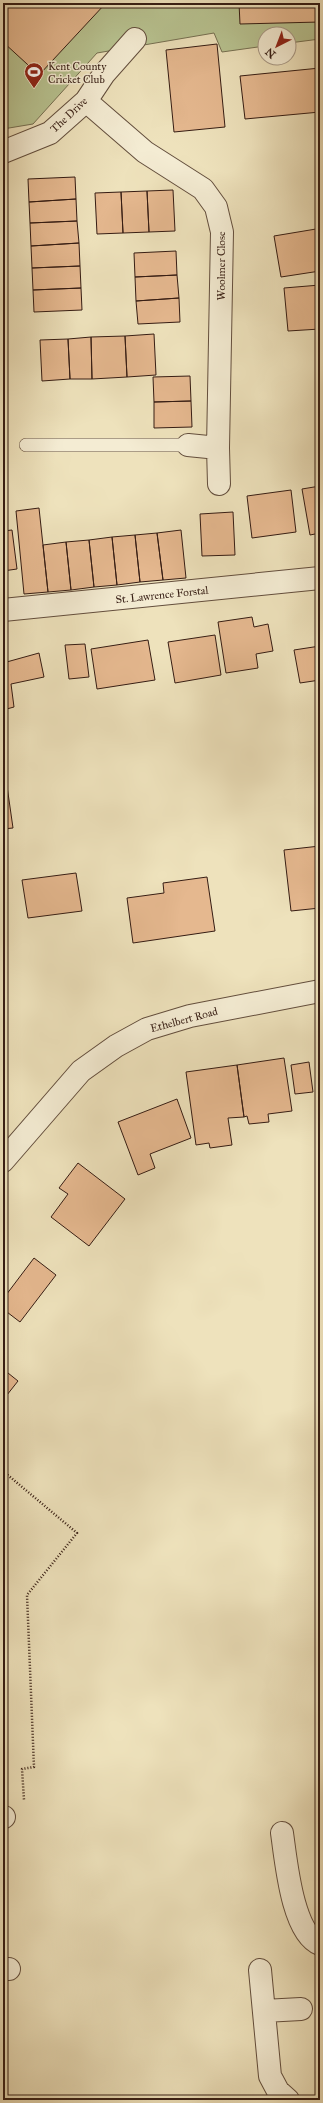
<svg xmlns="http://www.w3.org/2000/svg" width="323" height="2103" font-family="'IM FELL Great Primer',serif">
<rect width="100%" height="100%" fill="#eee2bc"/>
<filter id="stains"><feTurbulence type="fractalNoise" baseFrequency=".005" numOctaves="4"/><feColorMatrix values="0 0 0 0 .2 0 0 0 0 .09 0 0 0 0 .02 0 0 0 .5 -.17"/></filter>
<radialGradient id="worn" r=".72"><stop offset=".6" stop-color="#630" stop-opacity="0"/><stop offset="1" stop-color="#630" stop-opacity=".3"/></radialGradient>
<path fill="#b8c391" stroke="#767052" d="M3,3H320V39L289,43V34H265V46L222,52L214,33L97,53L33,124L3,129Z"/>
<path fill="#e5b88f" stroke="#351c13" d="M10,3H103L105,4L39,75L3,42V10Z
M239,3H320V22L240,24Z
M217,44L225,127L174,132L166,50Z
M320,68V112L245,119L240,76Z
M75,177L76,199L29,202L28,179Z
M173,190L175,231L149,232L147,191Z
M147,191L149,232L123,233L121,192Z
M121,192L123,233L97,234L95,193Z
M76,199L77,221L30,223L29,202Z
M77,221L79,243L31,246L30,223Z
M316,229L320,255V271L281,277L274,236Z
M79,243L80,266L32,268L31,246Z
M176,251L177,275L135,277L134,253Z
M80,266L81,288L33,290L32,268Z
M177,275L179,298L136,301L135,277Z
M320,285V329L288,331L284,288Z
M81,288L82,310L34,312L33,290Z
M179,298L180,322L138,324L136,301Z
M154,334L156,375L127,377L125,336Z
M125,336L127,377L92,379L91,337Z
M91,337L92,379H70L68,339Z
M68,339L70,379L42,381L40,340Z
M190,376L191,401L154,402L153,377Z
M191,401L192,427L154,428V402Z
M320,486V533L310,535L302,489Z
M291,490L296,532L252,538L247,496Z
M39,508L48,592L24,594L16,511Z
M233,512L235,555L202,556L200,514Z
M12,530L17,569L3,571V531Z
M181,530L186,578L163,580L157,533Z
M157,533L163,580L140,582L135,535Z
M135,535L140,582L117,585L112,537Z
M112,537L117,585L94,587L89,540Z
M89,540L94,587L71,590L66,542Z
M66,542L71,590L48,592L43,545Z
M252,617L254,627L268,624L273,651L256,654L258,668L226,673L218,622Z
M215,635L221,675L175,683L168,642Z
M148,640L155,680L97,689L91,649Z
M85,644L89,677L69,679L65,645Z
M320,646V680L300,683L294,650Z
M39,653L44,677L11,684L14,707L3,710V663Z
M3,772H5L13,828L3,829Z
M320,846V908L291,911L284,850Z
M76,873L82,911L28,918L22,880Z
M207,877L215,931L133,943L127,898L164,893L163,883Z
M284,1058L292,1111L268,1114L269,1122L249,1124L247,1116L244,1117L237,1065Z
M309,1062L313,1092L295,1094L291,1065Z
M237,1065L244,1117L228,1118L232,1145L210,1148L209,1143L196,1145L186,1072Z
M177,1099L191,1138L150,1154L155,1168L138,1175L118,1122Z
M78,1163L125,1199L89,1246L51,1217L68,1194L59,1188Z
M34,1258L56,1275L20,1322L3,1309V1299Z
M3,1369L18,1381L3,1400Z"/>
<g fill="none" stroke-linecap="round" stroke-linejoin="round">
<g stroke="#634e3d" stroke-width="14">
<path id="lane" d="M26,445H188"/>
</g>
<g stroke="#634e3d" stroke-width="24">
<path id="street" d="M86,101L145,152L203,189L216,207L222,232L218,448L219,484
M3,152L50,133L86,101L104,74L135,39
M188,445L218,448
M3,610L320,578
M3,1161L81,1071L116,1046L147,1029L190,1016L320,991
M3,1817H4
M282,1833C286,1860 292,1933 320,1944
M3,1969H9
M260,1970L270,2076L278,2091L288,2100
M264,2011L301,2009"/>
</g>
<path stroke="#351c13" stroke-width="2.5" stroke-dasharray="1 2" stroke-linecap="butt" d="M3,1471L77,1533L27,1595L34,1767L22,1769L24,1800"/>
<use href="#lane" stroke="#f4ecd3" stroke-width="13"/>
<use href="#street" stroke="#f4ecd3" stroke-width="22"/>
</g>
<defs>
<g id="stadium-pin" transform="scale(1)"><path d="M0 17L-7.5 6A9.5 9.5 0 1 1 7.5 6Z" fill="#8f2418" stroke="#f4ecd3"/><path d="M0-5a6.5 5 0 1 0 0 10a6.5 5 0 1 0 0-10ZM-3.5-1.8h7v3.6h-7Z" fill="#fff"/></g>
</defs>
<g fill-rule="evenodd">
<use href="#stadium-pin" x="34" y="72"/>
</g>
<g text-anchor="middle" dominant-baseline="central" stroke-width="3" stroke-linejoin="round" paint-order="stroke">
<g font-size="11" fill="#351c13" stroke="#f4ecd3" text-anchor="start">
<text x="48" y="66">Kent County<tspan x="48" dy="13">Cricket Club</tspan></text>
</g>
<g font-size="11" fill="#351c13" stroke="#f4ecd3">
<text transform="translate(69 115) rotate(-43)">The Drive</text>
<text transform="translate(221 266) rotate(-90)">Woolmer Close</text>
<text transform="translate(162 595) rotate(-6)">St. Lawrence Forstal</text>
<text transform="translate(184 1020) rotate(-15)">Ethelbert Road</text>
</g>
</g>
<rect width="323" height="2103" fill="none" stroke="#eee2bc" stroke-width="16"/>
<rect x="4" y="4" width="315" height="2095" fill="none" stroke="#351c13" stroke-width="2"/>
<rect x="8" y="8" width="307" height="2087" fill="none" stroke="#351c13"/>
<g transform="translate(277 46) rotate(222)"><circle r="19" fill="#f4ecd3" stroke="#a89986"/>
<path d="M0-3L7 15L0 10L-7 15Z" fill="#8f2418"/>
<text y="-6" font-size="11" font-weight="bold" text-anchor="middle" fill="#351c13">N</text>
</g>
<rect width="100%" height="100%" filter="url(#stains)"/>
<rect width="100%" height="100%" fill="url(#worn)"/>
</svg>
